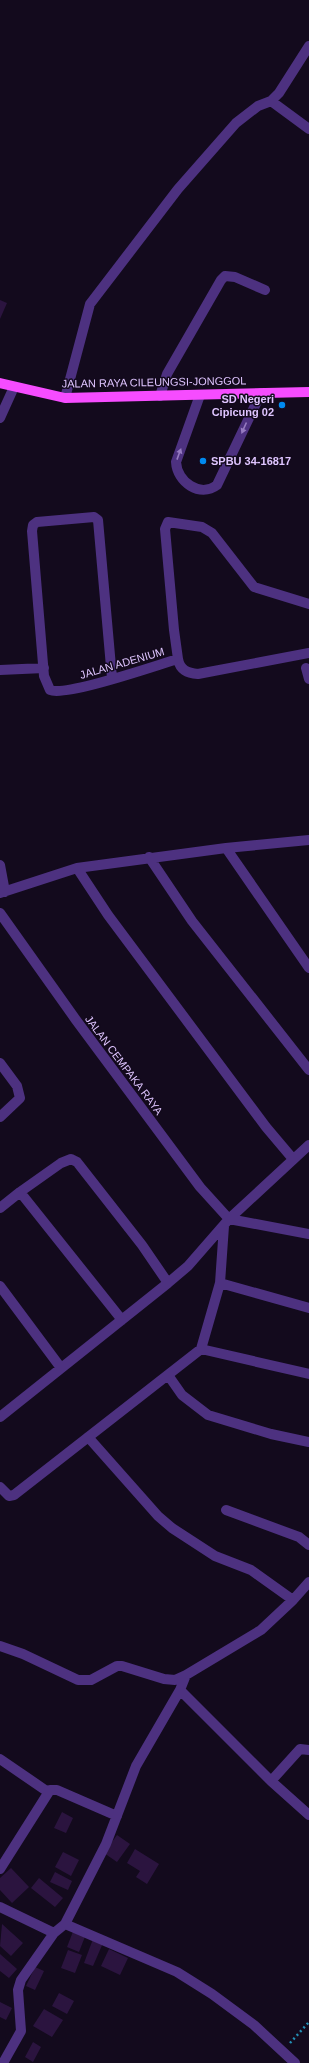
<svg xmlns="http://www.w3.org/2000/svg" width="309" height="2063" font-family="Helvetica,sans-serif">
<rect width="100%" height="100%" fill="#130a1d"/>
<path fill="#2b143f" d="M0,300L7,303L0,319Z
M62,1812L73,1818L66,1833L54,1828Z
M117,1835L130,1844L117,1862L104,1853Z
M135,1849L159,1864L147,1884L136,1877L140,1871L127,1863Z
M63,1852L79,1860L71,1876L55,1867Z
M11,1868L29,1887L12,1903L0,1890V1878Z
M55,1872L72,1881L68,1890L50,1882Z
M39,1878L63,1898L55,1907L31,1888Z
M2,1924L23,1943L11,1956L0,1946Z
M74,1929L86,1934L79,1952L67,1947Z
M93,1939L103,1943L93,1966L84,1963Z
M109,1949L128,1958L120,1975L101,1966Z
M68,1950L82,1955L75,1973L61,1968Z
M0,1954L17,1969L9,1978L0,1971Z
M35,1967L44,1971L35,1990L26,1986Z
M59,1993L74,2001L67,2014L52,2006Z
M0,2002L12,2008L6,2020L0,2017Z
M44,2009L63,2020L52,2037L33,2026Z
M33,2042L41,2047L33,2062L25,2057Z"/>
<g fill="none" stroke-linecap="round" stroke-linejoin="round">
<path stroke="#238fb5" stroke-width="2.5" stroke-dasharray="2 3" stroke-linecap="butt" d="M290,2043L309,2022"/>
<path stroke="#4d3180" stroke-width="10" d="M271,101L309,129
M200,395L176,462C177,482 200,498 217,485L261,393
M160,396L167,374L221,280L225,276L235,277L265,290
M65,398L90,304L178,189L236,123L258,106L271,101L279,93L309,46
M0,418L14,387
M178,659L174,630L165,529L168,522L202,527L212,533L254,587L309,604
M306,668L309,679
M0,670L44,668
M112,678L98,520L94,517L37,522L33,525L32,531L44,676L50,690C66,697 157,665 178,659C180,670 187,673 198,674L309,653
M226,848L309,968
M149,857L192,921L309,1070
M0,865L5,892
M77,868L108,915L266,1127L293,1159
M0,893L77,868L226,848L309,840
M0,913L76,1020L200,1187L229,1219L309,1234
M0,1063L17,1086L20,1098L0,1117
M0,1208L20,1192
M220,1283L309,1308
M0,1286L61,1368
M122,1320L20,1192L61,1163L71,1159L77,1162L142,1245L168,1283
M201,1349L309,1374
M168,1375L182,1395L208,1415L271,1434L309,1442
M0,1417L168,1283L188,1266L229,1219L309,1145
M88,1437L158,1516L172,1528L215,1556L251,1570L293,1600
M0,1487L9,1496L14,1495L201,1349L220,1283L224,1226
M226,1510L299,1537L309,1545
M0,1646L23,1654L78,1680H91L117,1666H122L164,1679L175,1680L186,1675L261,1630L293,1600L309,1582
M180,1690L271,1781L309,1815
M0,1759L48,1792
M271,1781L300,1749L309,1750
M0,1869L50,1790H57L117,1816
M0,1907L54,1933
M65,1924L177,1972L212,1994L254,2025L295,2063
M3,2063L21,2031L18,1990L21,1980L54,1933L65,1924L106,1844L136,1766L180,1690L186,1675"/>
<path stroke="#f64cff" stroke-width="10" d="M0,383L65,398L309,392"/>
</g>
<defs><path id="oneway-solid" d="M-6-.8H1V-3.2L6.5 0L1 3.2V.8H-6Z"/></defs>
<g fill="#967bc0">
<use href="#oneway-solid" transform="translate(244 428) rotate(114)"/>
<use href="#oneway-solid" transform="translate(179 454) rotate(-70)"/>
</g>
<g fill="#008af0" stroke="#130a1d" stroke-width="1.5">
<circle cx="282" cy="405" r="4"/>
<circle cx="203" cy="461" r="4"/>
</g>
<g text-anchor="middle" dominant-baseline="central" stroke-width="3" stroke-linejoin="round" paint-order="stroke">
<g font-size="11" fill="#dfc5ff" stroke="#130a1d">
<text transform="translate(154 382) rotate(-1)">JALAN RAYA CILEUNGSI-JONGGOL</text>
<text transform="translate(122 663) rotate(-16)">JALAN ADENIUM</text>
<text transform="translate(124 1065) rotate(53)">JALAN CEMPAKA RAYA</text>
</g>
<g font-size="11" font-weight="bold" fill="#dfc5ff" stroke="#130a1d" text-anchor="end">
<text x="274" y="399">SD Negeri<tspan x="274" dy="13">Cipicung 02</tspan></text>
<text x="211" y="461" text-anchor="start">SPBU 34-16817</text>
</g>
</g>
</svg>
